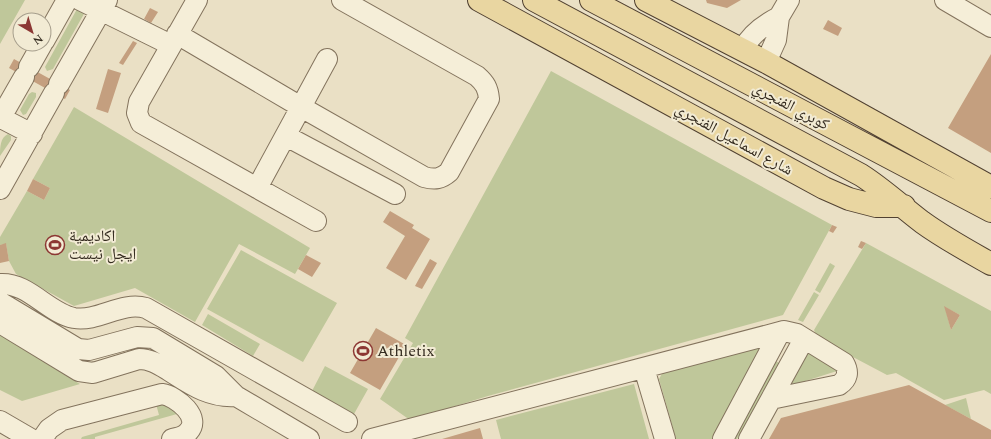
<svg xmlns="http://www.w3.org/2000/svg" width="991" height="439" font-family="Spectral,'Noto Naskh Arabic',serif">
<rect width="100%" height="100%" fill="#eae0c5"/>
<path fill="#bfc79a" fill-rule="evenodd" d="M0,0H25L0,44Z
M77,9L85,12L53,69L47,71L45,67Z
M551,71L832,225L783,315L488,396L410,420L380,399L413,343L405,338Z
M32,92L36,93V97L26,114L23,115L20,110L29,94Z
M74,107L310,248L295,274L239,244L195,322L135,288L74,306L16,274L9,261L6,244L0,245V237L27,191L44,200L50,188L33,179Z
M8,134L11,136V140L0,156C0,147 0,138 8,134Z
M866,243L991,311V394L984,390L944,400L896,373L887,375L817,338L814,330ZM945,307L960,315L951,330Z
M241,250L337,303L303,362L207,309Z
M830,263L835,266L820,293L815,290Z
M814,292L819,295L803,322L798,320Z
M208,314L260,344L253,356L202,325Z
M0,335L80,384L22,401L0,390Z
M758,344L763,349L712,439H676L659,379L664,370Z
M806,352L836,367L837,371L796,384L790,383Z
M774,360L779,363L737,439H730Z
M325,366L368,389L354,414L312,391Z
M634,384L649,439H501L496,420Z
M966,398L971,419L945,405Z
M158,401L177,411V414L95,437V439H81L82,437L159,415L156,404Z"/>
<path fill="#c49f7f" d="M706,0H741L727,8L707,3Z
M150,8L158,12L151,23L144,19Z
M828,20L842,28L838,36L823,29Z
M133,41L137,43L123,65L119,63Z
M991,54V153L948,128Z
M14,59L70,90L65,99L9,68Z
M108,69L121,73L108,113L96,109Z
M33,179L50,188L44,200L27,191Z
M390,211L414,225L412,228L430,239L406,280L386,268L405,236L383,222Z
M832,225L837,227L833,233L829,231Z
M861,241L866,243L862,249L858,247Z
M6,243L9,261L0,263V245Z
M306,255L321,263L312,277L298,269Z
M430,259L437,263L422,289L415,286Z
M944,306L960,315L951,330Z
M376,328L406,345L380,390L350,373Z
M909,385L991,430V439H769L781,418Z
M480,428L483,439H442Z"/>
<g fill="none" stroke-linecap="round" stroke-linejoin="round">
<g stroke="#83735d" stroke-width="22">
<path id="minor" d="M80,0L171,45
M197,0L139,102L137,113L141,123L316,221
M945,0L991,27
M177,34L301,107L424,177C435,180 441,179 449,172L489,99C488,88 485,83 477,76L342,0
M44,41L67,0
M743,49C751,34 763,25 779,17
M766,62L776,40L779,17L789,0
M29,67L42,44
M59,84L107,0
M1,118L32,134
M0,119L24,77
M286,136L395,194
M257,188L327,59
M0,189L54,93
M0,284C28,282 48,313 74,318C99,322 121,301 146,308L347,422
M0,302L78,349L89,350L137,337L153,338L216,376L236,396L309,439
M0,323L79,371L93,373L139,359C150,359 158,364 168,370C190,384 209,398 236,396
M644,368L665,439
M0,421L31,439
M42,439L49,429L62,420L162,394C176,396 204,418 187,433C183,437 177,438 172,439
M372,439L784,331L797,334L844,363C849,372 848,379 839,385L771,399
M723,439L780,332
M749,439L804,339"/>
</g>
<g stroke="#514131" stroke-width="24">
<path id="major" d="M479,0L824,188L849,199L876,206H904
M534,0L861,175C883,189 901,206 922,222C944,238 968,251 991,264
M591,0L991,211
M646,0L766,62L991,187"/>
</g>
<use href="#minor" stroke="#f5eed8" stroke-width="20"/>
<use href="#major" stroke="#e9d6a1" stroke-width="22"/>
</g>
<defs>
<g id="stadium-ring" transform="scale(1)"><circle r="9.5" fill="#f2ebd4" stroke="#8c3733" stroke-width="1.5"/><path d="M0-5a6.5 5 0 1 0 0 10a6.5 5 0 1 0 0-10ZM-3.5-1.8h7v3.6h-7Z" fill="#8c3733"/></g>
</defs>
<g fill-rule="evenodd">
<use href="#stadium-ring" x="55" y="245"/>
<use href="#stadium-ring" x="363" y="351"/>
</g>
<g text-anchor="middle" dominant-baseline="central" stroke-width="4" stroke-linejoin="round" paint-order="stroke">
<g font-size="16" fill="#342b1f" stroke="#f2ebd4">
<text transform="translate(791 106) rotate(28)">كوبري الفنجري</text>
<text transform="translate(734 139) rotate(29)">شارع اسماعيل الفنجري</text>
</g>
<g font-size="16" fill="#342b1f" stroke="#f2ebd4" text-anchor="start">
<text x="69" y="236">اكاديمية<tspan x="69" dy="18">ايجل نيست</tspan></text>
<text x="377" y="351">Athletix</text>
</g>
</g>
<g transform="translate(32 32) rotate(142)"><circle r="19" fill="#f2ebd4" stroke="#a69e8c"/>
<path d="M0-3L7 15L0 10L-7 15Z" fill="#8c3733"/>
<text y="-6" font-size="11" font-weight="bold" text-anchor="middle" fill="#342b1f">N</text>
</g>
</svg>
